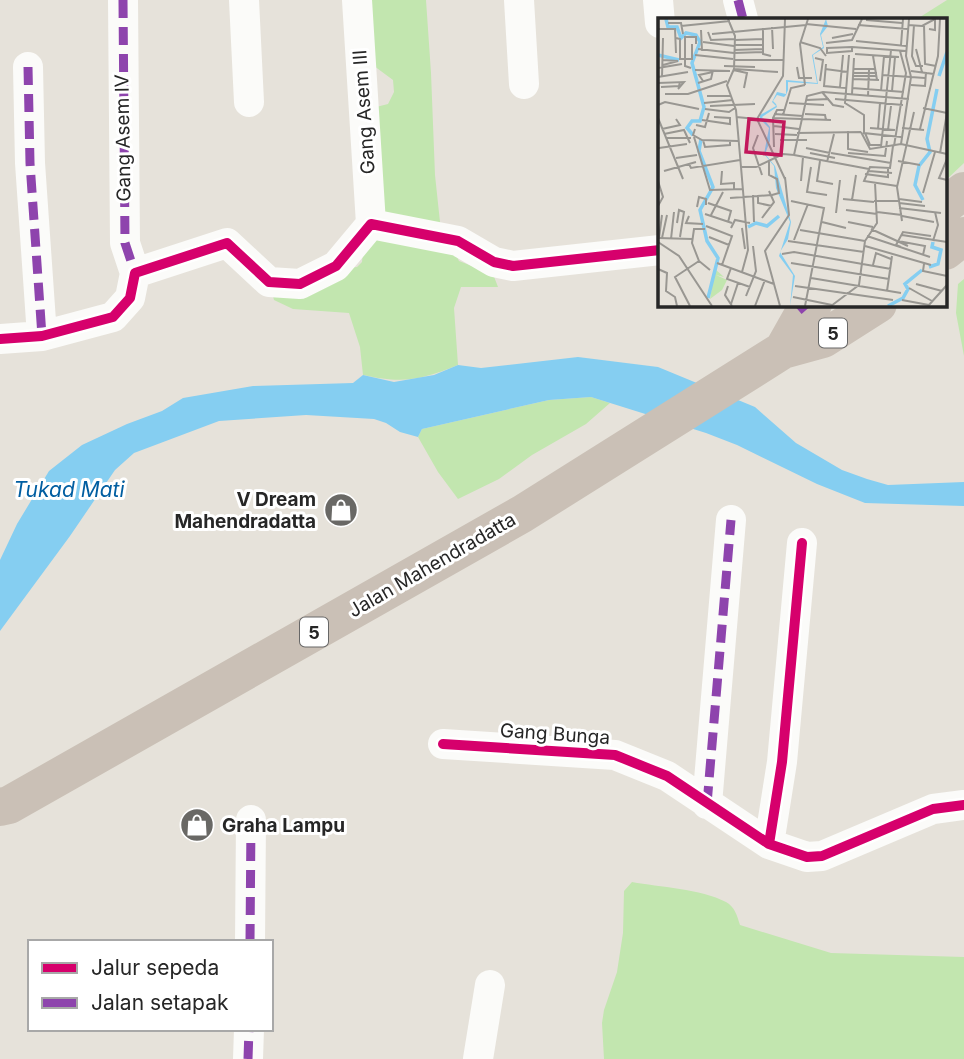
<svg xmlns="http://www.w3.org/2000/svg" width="964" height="1059" font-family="Inter,sans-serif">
<rect width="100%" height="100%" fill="#e6e2da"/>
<path fill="#c2e6af" d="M366,0H426L431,73L435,175L440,222L459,261L493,274L498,287H461L454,308L458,365C420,380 403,384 363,375L360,347L349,313L293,309L274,300L269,282L319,271L357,267L362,262L373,155L376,107L388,104L394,92L393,80L370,63Z
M947,0H964V163L945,181V19H917Z
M964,279V356L956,313L958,284Z
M591,397L610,403L586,424L532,455L499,479L458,499L438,472L418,437L422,429L549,400Z
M632,882C659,887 701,889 726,902C735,907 737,916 740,925L831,953L964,957V1059H604L602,1023L604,1010L617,972L623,933L624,891Z"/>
<path fill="#85cef1" d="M578,357L658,367L755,407L796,443L842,470L867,479L888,485L964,482V506L865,503L817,484L737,445L706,433L591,397L549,400L422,429L418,437L400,432L386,423L374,419L306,415L219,421L134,453L115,470L70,536L0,631V560L17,524L49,471L82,445L127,424L162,411L183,398L253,386L353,383L363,375L394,382L434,375L458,365L481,368Z"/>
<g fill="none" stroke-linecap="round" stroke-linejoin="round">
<path stroke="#fbfbf9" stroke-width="30" d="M123,0L125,243L135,273
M244,0L249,102
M357,0L371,224
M519,0L524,84
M658,0L660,23
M738,0L743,19
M28,67L30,163L42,336
M0,339L42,336L113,317L130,298L135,273L227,243L269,282L300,284L336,266L371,224L458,241L494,262L513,266L660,250
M443,744L615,755L667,776L769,844L807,857L822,856L933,809L964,805
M707,804L731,520
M769,844L782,762L802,543
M250,942L251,820
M248,1059L249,1029
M478,1059L490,985"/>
<path stroke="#cac0b6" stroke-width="38" d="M945,205L964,191
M945,251L964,236
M783,350L805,311L813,304
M0,807L9,805L522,514L783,350L823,339L878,304"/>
<path stroke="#8e44ad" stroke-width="9" stroke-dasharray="18 9" stroke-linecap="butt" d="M123,0L125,243L135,273
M738,0L743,19
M28,67L30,163L42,336
M799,304L805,311
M707,804L731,520
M250,942L251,820
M248,1059L249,1029"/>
<g stroke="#fff" stroke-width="15">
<path id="cycleway" d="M0,339L42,336L113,317L130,298L135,273L227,243L269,282L300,284L336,266L371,224L458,241L494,262L513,266L660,250
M443,744L615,755L667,776L769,844L807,857L822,856L933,809L964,805
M769,844L782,762L802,543"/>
</g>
<use href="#cycleway" stroke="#d6006c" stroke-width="10"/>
</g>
<defs>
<g id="shop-disc" transform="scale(1.75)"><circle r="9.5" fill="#696865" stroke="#fff"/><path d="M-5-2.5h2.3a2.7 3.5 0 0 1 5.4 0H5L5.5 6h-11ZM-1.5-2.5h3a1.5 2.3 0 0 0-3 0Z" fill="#fff"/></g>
</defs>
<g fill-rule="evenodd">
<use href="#shop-disc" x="341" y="510"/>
<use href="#shop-disc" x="197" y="825"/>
</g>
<g text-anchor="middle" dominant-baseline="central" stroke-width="6" stroke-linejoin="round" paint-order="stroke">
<g fill="#fff" stroke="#676767" stroke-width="2">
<rect x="819" y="318.5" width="28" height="29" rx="5"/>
<rect x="300" y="617.5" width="28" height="29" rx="5"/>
</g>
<g font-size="18" font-weight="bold" fill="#262626">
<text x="833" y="333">5</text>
<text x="314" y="632">5</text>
</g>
<g font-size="19" fill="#262626" stroke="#fff">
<text transform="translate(364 112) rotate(-94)">Gang Asem III</text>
<text transform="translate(123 138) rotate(-91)">Gang Asem IV</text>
<text transform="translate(432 565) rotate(-30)">Jalan Mahendradatta</text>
<text transform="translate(555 734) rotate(4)">Gang Bunga</text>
</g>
<g font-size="19" font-weight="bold" fill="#262626" stroke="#fff" text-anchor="end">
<text x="316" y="499">V Dream<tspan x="316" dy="22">Mahendradatta</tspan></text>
<text x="222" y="825" text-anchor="start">Graha Lampu</text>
</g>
<g font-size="21" font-style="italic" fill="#005ea1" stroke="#fff">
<text x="69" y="489">Tukad Mati</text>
</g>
</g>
<g transform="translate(658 18)">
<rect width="289" height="289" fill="#e6e2da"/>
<path d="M57,251L66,259L58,257L69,262L64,272L52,281Z" fill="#c2e6af"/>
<path d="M168,1L170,8L163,17L166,30L155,37L160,66L130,64V72L128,77L126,79L119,77L115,83L118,86L119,89L104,99L112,109V123L107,136L117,148L133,204L130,221L122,234L137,258L132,288L135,257L121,238L132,204L118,170L116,148L106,136L111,110L102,101V97L118,88L114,84L119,74L128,76V62L159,65L154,37L165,29L162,16Z" fill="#85cef1"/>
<path fill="none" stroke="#85cef1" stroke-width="3.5" d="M8,1L10,9H19L23,20L28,15L38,17L42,24L34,45L46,89L42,103H34L29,110L35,117M0,37L21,42M281,58L289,34M43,121L41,133L55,169L42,192L49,223L60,240L50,280M265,182L257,167L261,148L272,134L269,121L279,71M90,209L98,205L109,208L121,198M271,249L280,246L283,232L274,229L275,224M230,288L245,280L250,271L247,266L264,252"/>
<path fill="none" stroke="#999792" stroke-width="2" d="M70,1L77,18L76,51L69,67L78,92L83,149H98L125,136L136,137L149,78L165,74L251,81M127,1L125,58L99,101L127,161M208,2L244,5M10,5H23L25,16M148,6L198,11M200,7L250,11M250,7L264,8L277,1V12L271,11M256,7L254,38L258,48H265M266,7L267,46L278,48M23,8L72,3M114,9L115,31M105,10V36L113,38M0,11H17L18,35M43,12L44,33M50,14L53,22L77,21M54,16L148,7M18,20L22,21V41H34V26M174,20L195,16M77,22L105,21M198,23L248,28M45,24L76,28M142,24L162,30L168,38M168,25L194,22L204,1M76,27H105M243,27L245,1M194,29V33L169,35V30L194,29L248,33M40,31L76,35M258,31L264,54M76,32L105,31M76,35L105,34M197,36L241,39M37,37L75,41M191,37L187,85L206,97V115L243,119M215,38L219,62M157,40L165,42L162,63M76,42H126M168,46L166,68L188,70M5,47L20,43L5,42M66,48L97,49M139,49L141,60H154M0,50L24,46M33,50L27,48V19H38V26M76,51L120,54M167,51L190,54M196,51H218M37,52L72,53M75,52L89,55L86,70M253,53L276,56M195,55H219M224,57L267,60M195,58H219M0,59L30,54M4,59L5,20M195,61L221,62M45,63L41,57L55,54M0,65L26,64L20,71M40,65L53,61L55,52M147,67L142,26L150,1M253,67L267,68L268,54M3,69L21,68L22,64M182,69L185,37M194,70L246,74M223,73L226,38M234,73L237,39M164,74L175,87L186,89M7,76H30L69,63M194,76L196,40M49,78H73M210,78L211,52M177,81L245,87M148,82L171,81M46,85L75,82M131,85L166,87M0,87L7,84L41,91M52,88L97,86M265,90L289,95M47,91L71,94L77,90M116,96L145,98M147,96L167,97L168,102M125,97L133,70L147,67M78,99L99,101M0,100L25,161M115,100L173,102M44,102L72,106V100L56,99M38,107L47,109L51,95M116,108L141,111M212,110L237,112M244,110L266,112M4,111L22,107L18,101M37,111L35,117L44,122L80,123M220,111L222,85M262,111L280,38L282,1M230,112L233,88M190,113V131L210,134M203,114L212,131L243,126L289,136M139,115L203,114M207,115L212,127H223M6,116L26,112L32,125M117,116L139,117M100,117L95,130L104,157M36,119L52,172L85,171M8,120H33M45,122L47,129L72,127V123M122,122H149M243,126L253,59L248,38L251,1M235,128L232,150L212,149L206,163L239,168M236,128L248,55L242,33M116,129L115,100L119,92H126M223,129L233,32M1,130L29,126M148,130L172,135M152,135L177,140M173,135L233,145M190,135L227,138L229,123M282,135L289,95M136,137L211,151M18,140L39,137M289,141L281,160L289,162M111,143V157L119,161L121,175L114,177M162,143L159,163L175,166M240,143L262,147M169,144L176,116M31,146L33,150L82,142M83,149L90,232L84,254M153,149L149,174L169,177M6,153L38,144M64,153L63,166L76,165V171M211,153L234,155M207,156L230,159V150M0,163L5,179L0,188M143,163L145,139M265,175L277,134M95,177L96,204M100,177V185L114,188M72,180L114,177M185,181L216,184M241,181L264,184M194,182L198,157M133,183L166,190L147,288M216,183H241M50,185L73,193L70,204M241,185L267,188M39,189L41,179L48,181V187M241,190L283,195M188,192L219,196M219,194L244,197M178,195L182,162M47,196L74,205M53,197L65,174M31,198L28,205L45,206M244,198L276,204M104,200L116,184L111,173M244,203L239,169L256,94M164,204L188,210M190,204L215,209M19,205L21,192L26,194L22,219M48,208L74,218L64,247M73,210L77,202L92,205M84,210L87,231M47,211H36L34,225L41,243L52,252M213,211L250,228M142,212L207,223M244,217L289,224M209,218L272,239M51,219L71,227M0,220L34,221M1,220L4,197M4,220L9,197M13,221L16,194M136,222L150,186M130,223L206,234M240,223L267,228L265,237M275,223L280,207L277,194M0,224L21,238L54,288M207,228L273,247M243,229L238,227L245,214L273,218M124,236L136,234L233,251M59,245L116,266M133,245L231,261M266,246L265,253L289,258M215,247L218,235L233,241M73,250L69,261L92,269M0,251L9,255L8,273L17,279L19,288M153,260L243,275M258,266L284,273M70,268L67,277L74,288M137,268L235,282M251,270L274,283M229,273L234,238M88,278L98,253L95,228M135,279L174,287M244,282L271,287M73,286L80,265M32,288L17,259L41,243M97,288L107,262M122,288L107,233L131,197L127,159M173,288L201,267L207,223L219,205L217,165M270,288L289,267"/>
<path fill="#c2185b" fill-opacity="0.15" stroke="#c2185b" stroke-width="3.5" d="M91,101L126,104L123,137L88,134Z"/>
<rect width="289" height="289" fill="none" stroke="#262626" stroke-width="3.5"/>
</g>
<rect x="28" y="940" width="245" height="91" fill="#ffffff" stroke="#a8a8a8" stroke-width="2"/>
<rect x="42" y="963" width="35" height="10" fill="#d6006c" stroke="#a8a8a8" stroke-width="2"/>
<text x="91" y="975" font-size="21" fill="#262626">Jalur sepeda</text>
<rect x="42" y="998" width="35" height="10" fill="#8e44ad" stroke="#a8a8a8" stroke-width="2"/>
<text x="91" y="1010" font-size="21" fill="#262626">Jalan setapak</text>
</svg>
